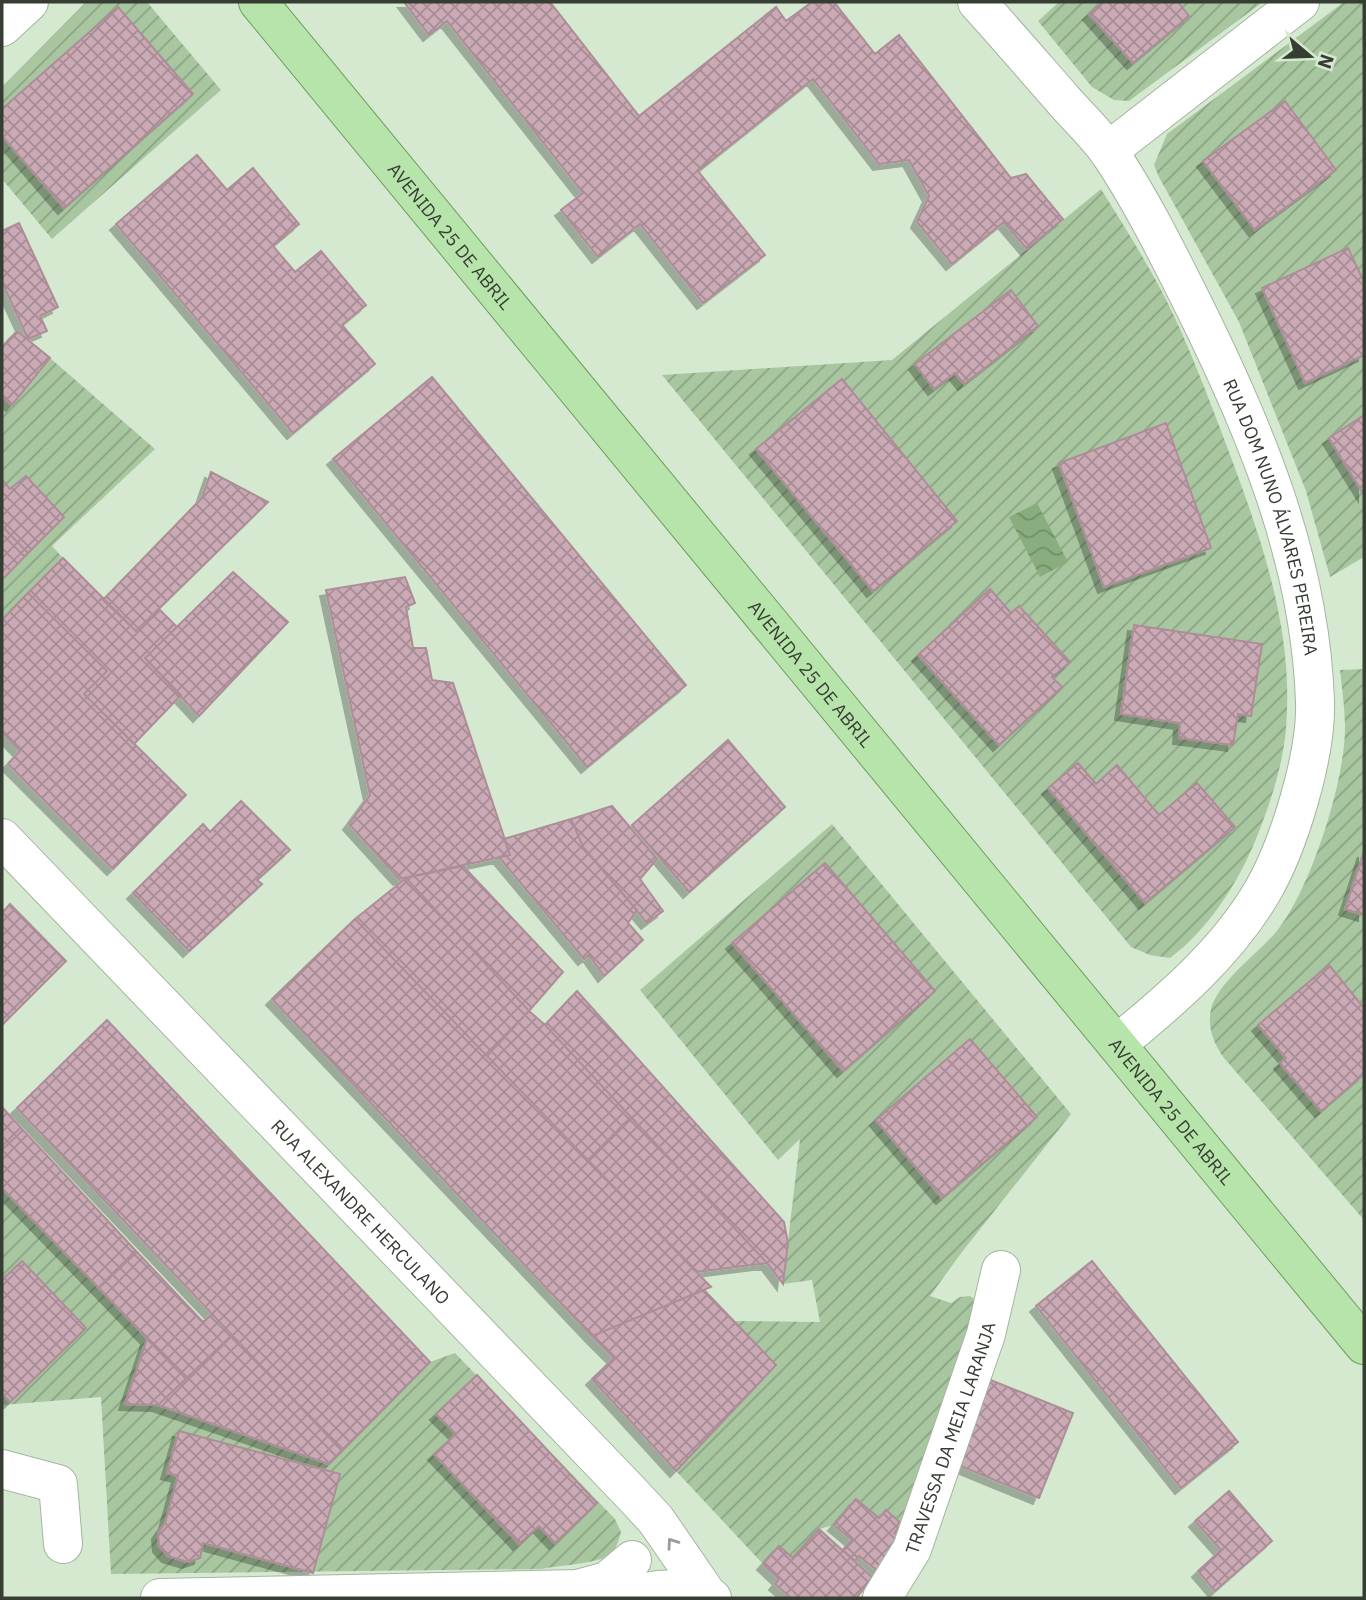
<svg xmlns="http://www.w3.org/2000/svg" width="1366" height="1600" font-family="'IBM Plex Sans',sans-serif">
<defs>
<pattern id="garden-furrows" width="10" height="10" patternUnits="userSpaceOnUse" patternTransform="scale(1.75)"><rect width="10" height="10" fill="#a8c7a0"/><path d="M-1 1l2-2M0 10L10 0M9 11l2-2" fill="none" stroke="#8aa383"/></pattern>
<pattern id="water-waves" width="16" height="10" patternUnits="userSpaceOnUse" patternTransform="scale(1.75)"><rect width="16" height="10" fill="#89ad7f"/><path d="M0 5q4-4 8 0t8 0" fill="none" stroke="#718e69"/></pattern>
<pattern id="building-cross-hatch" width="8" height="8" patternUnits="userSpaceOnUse" patternTransform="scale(1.75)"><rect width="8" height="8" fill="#cbaab5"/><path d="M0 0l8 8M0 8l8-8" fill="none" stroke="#a68c94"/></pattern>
<filter id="shadow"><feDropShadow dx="-6" dy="6" stdDeviation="0" flood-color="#0004"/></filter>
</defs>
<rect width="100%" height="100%" fill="#d5e9d0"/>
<path fill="url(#garden-furrows)" d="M86,2H147L221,90L52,239L2,179V87Z
M1059,2H1263L1129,101L1114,100L1092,87L1038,21Z
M1344,2H1364V557L1330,577L1306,491L1239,322L1159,177L1154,165L1167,134Z
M1101,189C1127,231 1154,273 1175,318C1196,364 1214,412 1232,460C1264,546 1294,635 1286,728C1283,766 1270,804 1256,839C1238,883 1208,930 1170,958L1150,955L1131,947L662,375L892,360Z
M50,358L155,449L52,546L63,558L2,620V397L12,405Z
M1364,669V1220L1224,1058C1214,1044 1207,1028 1211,1009C1218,982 1257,954 1276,932C1310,891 1345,782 1345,728C1345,709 1342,689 1340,670Z
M832,824L1071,1114L962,1252L930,1296L951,1303L960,1297L970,1296L977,1301L900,1537L894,1533L902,1524L886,1510L879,1518L856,1499L834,1525L819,1529L793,1558L779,1546L763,1564L676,1471L734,1321L820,1322L812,1280L783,1284L800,1139L778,1160L640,990Z
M2,1187L147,1339L126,1404L158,1405L329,1464L430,1362L455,1353L615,1519L621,1532C619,1540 616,1551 608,1556C598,1563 556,1566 541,1569L111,1574L101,1397L2,1405Z"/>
<path fill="url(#water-waves)" d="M1037,503L1068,562L1040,577L1009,517Z"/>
<path fill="url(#building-cross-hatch)" stroke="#ad8e98" stroke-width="2" filter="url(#shadow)" d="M404,2H550L639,116L776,7L786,21L812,2H834L875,54L899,35L1011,178L1026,174L1063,219L1027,249L1004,222L952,264L917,222L929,196L909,160L879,164L813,79L698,171L765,255L703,303L640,224L598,257L561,210L583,193L447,21L429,35Z
M1103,2H1178L1189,16L1133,63L1089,14Z
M118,7L193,94L64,208L2,136V109Z
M1285,101L1336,170L1255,230L1203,161Z
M197,155L227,190L253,168L299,224L273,246L295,272L321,251L366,305L342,325L375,364L293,433L116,224Z
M19,223L58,307L40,316L47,331L28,339L2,282V231Z
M1348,248L1364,282V355L1305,383L1262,288Z
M1011,290L1038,326L964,384L955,373L934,389L915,364Z
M17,331L50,358L12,405L2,397V347Z
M432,377L686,685L587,767L333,459Z
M842,379L957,521L873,591L756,449Z
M1364,415V495L1329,438Z
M1166,423L1211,548L1104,587L1059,463Z
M211,472L268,502L136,631L103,600L202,498Z
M26,476L64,517L28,553L2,526V479L10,489Z
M2,526L28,553L2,580Z
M63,558L136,631L159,609L177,627L145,658L181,695L134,744L84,694L107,671L28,593Z
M233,572L288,622L199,716L145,658Z
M405,577L415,603L406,607L413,648H426L432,680L453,683L510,855L399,879L349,824L370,795L326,590Z
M990,589L1011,613L1019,606L1070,662L1052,677L1062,687L999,745L918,655Z
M28,593L107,671L84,694L186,795L113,869L8,764L20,751L2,732V620Z
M1134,625L1262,644L1251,716L1238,714L1233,745L1179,738L1180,723L1121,714Z
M728,740L785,807L689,892L632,825Z
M1078,763L1096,784L1117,765L1159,815L1197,783L1235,827L1145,903L1048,788Z
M241,801L290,850L257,880L262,884L189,951L133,893L203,824L210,832Z
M612,806L657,859L640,879L663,911L647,923L583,847L571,819Z
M571,819L583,847L637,910L628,923L643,940L604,976L589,955L584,959L499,857L510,855L504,839Z
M1364,851V915L1345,909Z
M825,863L935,991L843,1071L732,943Z
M463,866L563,972L529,1011L406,878Z
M406,878L529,1011L487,1056L355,919Z
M10,904L66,961L2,1025V913Z
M355,919L487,1056L711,1287L592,1336L272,999Z
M1329,965L1364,1008V1074L1321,1111L1280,1063L1286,1058L1258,1025Z
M577,991L784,1222L788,1243L783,1284L767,1263L545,1025Z
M529,1011L545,1025L631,1117L588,1160L487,1056Z
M107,1020L430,1362L342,1451L17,1108Z
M970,1039L1037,1117L942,1198L876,1120Z
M2,1107L23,1130L2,1150Z
M631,1117L767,1263L696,1272L588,1160Z
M23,1130L137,1252L99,1288L2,1188V1150Z
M137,1252L203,1322L212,1314L232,1335L186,1379L99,1288Z
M22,1261L86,1328L10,1402L2,1393V1280Z
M1092,1261L1238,1442L1181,1488L1036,1306Z
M704,1290L776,1365L676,1471L592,1379L614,1358L592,1336Z
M232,1335L342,1451L329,1464L158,1405Z
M147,1339L186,1379L158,1405L125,1404Z
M477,1375L597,1503L555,1543L539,1526L519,1544L434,1454L456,1434L436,1414Z
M988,1379L1073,1413L1039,1498L953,1463Z
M179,1431L340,1474L313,1573L203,1543L200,1558L188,1562L168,1556L159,1546L158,1533L165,1523L178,1476L167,1473Z
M1229,1491L1272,1541L1215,1591L1198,1571L1221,1550L1195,1521Z
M856,1499L879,1518L886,1510L902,1524L894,1533L900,1537L879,1572L859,1556L855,1561L843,1550L852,1540L834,1525Z
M819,1529L873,1578L856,1598H791L775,1584L779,1579L763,1564L779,1546L793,1558Z"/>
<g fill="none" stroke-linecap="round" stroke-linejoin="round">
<g stroke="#a3b69e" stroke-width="40">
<g id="street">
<path id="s1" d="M977,2C1007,35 1036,69 1065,102C1079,118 1096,134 1109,152C1140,198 1166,250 1191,300C1254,426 1310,558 1315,701C1317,754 1289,846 1262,892C1226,953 1171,1000 1117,1044"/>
<path d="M1108,151L1300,2"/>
<path d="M2,1469L58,1484L63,1544"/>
<path d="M160,1598L577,1589L607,1581L632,1560"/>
<path d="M625,1598C654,1587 682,1586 712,1598"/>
<path id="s2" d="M882,1598L912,1549L986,1334L1001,1270"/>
</g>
</g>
<g stroke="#a3b69e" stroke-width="40">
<g id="secondary">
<path d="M2,27L29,2"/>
<path id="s3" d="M2,838L631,1493L656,1520L709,1597"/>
</g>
</g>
<g stroke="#6b9e5c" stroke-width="40">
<g id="primary">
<path id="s4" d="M258,2L1364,1345"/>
</g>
</g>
<use href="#street" stroke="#fff" stroke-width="38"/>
<use href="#secondary" stroke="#fff" stroke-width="38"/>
<use href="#primary" stroke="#b7e4aa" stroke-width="38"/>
</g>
<defs><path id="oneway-chevron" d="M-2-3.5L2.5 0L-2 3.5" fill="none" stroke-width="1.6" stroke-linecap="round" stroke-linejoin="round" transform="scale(1.75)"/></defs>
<use stroke="#9a9e99" href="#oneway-chevron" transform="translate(672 1543) rotate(-125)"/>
<g text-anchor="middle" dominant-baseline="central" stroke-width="7" stroke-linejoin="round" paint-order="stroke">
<g font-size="18" fill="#363d33" stroke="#d5e9d0">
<text stroke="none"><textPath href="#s4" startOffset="303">AVENIDA 25 DE ABRIL</textPath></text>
<text stroke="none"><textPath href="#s1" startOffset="602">RUA DOM NUNO ÁLVARES PEREIRA</textPath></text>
<text stroke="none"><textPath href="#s4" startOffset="870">AVENIDA 25 DE ABRIL</textPath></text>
<text stroke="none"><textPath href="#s4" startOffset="1437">AVENIDA 25 DE ABRIL</textPath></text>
<text stroke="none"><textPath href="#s3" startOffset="518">RUA ALEXANDRE HERCULANO</textPath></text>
<text stroke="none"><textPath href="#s2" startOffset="175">TRAVESSA DA MEIA LARANJA</textPath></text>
</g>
</g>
<rect width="1366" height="1600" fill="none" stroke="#363d33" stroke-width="7"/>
<g transform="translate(1310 56) rotate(109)" stroke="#d5e9d0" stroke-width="5" paint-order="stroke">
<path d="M0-5L12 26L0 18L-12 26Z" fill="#363d33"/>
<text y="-10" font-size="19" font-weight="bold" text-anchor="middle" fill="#363d33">N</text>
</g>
</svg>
